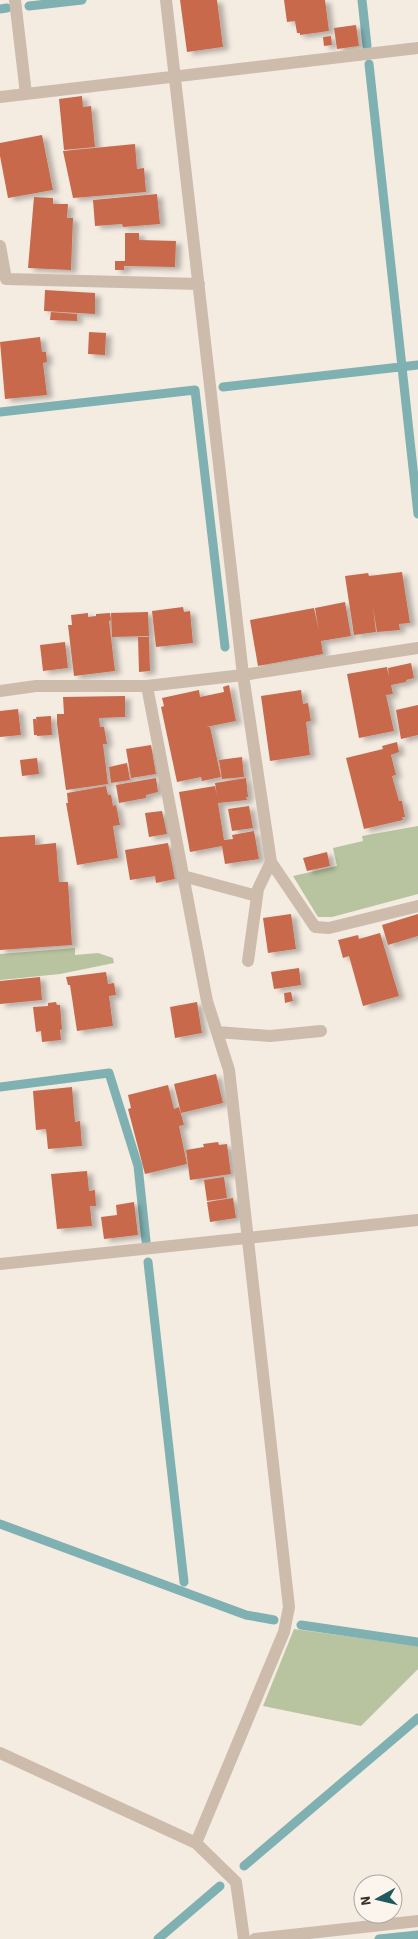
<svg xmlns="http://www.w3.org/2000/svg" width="418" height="1939" font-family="'Source Sans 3',sans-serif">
<defs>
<filter id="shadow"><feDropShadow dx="5.5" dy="3" stdDeviation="2.5" flood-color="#0004"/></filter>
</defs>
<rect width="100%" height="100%" fill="#f4ebe1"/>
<path fill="#b8c4a0" d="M418,826V894L332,917H318L293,876L337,866L333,848L363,841L362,836Z
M75,948V955L98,953L113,958L114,963L60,974L0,980V954Z
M294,1629L418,1646V1669L361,1726L263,1706Z"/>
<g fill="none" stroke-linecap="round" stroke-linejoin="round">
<path stroke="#7fb0b2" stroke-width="9" d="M362,0L367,46
M29,6L82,0
M0,9L7,8
M369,64L418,514
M223,387L418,365
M0,412L195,390L225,647
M0,1087L109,1073L138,1166L146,1241
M148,1262L184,1582
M0,1524L246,1615L274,1620
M301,1625L418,1642
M244,1866L418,1718
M158,1939L220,1886
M379,1939L418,1935"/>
</g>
<path fill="#c8694b" filter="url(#shadow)" d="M180,0H217L223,47L187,52Z
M284,0H325L329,31L300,35V33H297L295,21L287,22Z
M356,25L359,46L337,49L334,28Z
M331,36L332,45L324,46L323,37Z
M82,96L83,107L91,106L95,147L64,150L59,99Z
M42,135L53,190L8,198L0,156V143Z
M135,144L137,169L144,168L146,192L73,198L63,151Z
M157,194L160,224L123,227L122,224L95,226L93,200Z
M34,197L53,198V204H68L67,218H73L71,270L28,268Z
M125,233H139V240L176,241L175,267L124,266V270H115V261H125Z
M45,290L95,293V314L44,311Z
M51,312L77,314V321L50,320Z
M89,332L106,333L105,355L88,354Z
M40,337L42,352H46L47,362L43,363L47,395L5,399L0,342Z
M402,572L410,623L399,624L400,630L377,632L373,607L376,632L354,635L345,576L368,573L369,576Z
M345,602L351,636L321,641L323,654L258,666L250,620L314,608L319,631L315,608Z
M183,607L184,612L190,611L193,643L156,647L152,611Z
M148,612L149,636L112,637L111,613Z
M88,613V617L96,616V622V614L110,613L111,620L109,621L115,671L74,676L68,625H72L71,615Z
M138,637H149L150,671L139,672Z
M65,642L68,668L43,671L40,645Z
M411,663L414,678L406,680V682L391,685L393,694L386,695L394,731L359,738L347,674L387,667L389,677L388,668Z
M229,685L236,721L206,727H210L221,777L202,781L201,777L177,782L161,707L164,706L162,698L199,690L200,697L224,692L223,687Z
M301,690L303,704L308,703L311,721L306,722L310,755L270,761L261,696Z
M125,696V717L99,718L100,727H104L107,744H103L108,784L66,790L57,724V714H64L63,697Z
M418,705V735L401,739L396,710Z
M18,709L21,735L0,737V711Z
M51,716L52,735L37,736V735H34L33,719H36L37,725L36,717Z
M397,742L399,752L391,755L396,775L392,776L399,801H402L405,817H402L403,820L364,829L346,758L383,749L382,746Z
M151,745L156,774L131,778L126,749Z
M242,757L244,777L222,779L219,760Z
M37,758L39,774L22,776L20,760Z
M127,763L130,780L111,783L109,767Z
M156,778L158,792L146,795V798L119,803L116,785Z
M246,778L248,797H246L247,800L218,803L224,840L233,839L232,835L254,831L259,859L225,864L222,846L190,852L179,792L215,786L217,796L215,783Z
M106,786L108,795H111L113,806L116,805L120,825L113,826L118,858L77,865L66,803H68L67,793Z
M249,806L253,828L232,831L228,809Z
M162,811L167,834L149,837L145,813Z
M35,835V845L56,843L59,882H68L72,945L0,950V837Z
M168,843L175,879L156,883L155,876L130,880L125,850Z
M327,852L330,866L307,871L303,858Z
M291,914L296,949L268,953L263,918Z
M418,914V936L388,945L382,925Z
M380,933L399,996L363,1006L349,956L343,958L338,940L358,935L359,939Z
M299,968L301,985L274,989L271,972Z
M106,972L108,984L114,983L116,995L109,996L113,1026L77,1031L70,985H68L66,977Z
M40,977L42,1000L0,1004V981Z
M291,992L293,1001L285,1003L284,993Z
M56,1002L57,1005H60L62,1029L60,1030L61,1040L42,1042L41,1031L36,1032L33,1007L48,1006V1003Z
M197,1002L202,1033L175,1038L170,1007Z
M216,1074L223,1103L181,1113L174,1084Z
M168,1085L174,1109L179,1107L184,1125L179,1126L187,1164L145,1174L128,1109L131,1108L128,1095Z
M72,1087L75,1122L80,1121L82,1146L48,1149L46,1129L36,1130L33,1091Z
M218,1142L219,1145L227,1144L231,1174L190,1180L186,1150L204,1147L203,1144Z
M87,1171L89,1191L95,1190L96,1206H90L92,1226L57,1229L51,1174Z
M224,1177L227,1198L207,1201L204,1180Z
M233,1198L236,1218L210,1222L207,1202Z
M134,1202L138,1235L104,1239L101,1217L117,1215L116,1205Z"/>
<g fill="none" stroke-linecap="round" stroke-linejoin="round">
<path stroke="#cdbbac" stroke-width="12" d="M15,0L26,94
M166,0L243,675L271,862L315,927L329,928L418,906
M0,97L418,48
M0,246L6,279L199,284
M147,686L207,1001L229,1070L289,1607L284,1632L196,1843
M0,691L36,686H147L243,675L418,648
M183,876L257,896
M248,961L258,889L271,862
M217,1032L270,1036L321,1031
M0,1264L418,1220
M0,1753L196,1843L236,1882L244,1939
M255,1939L418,1921"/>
</g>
<g transform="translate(378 1899) rotate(262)"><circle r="24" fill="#fbf5ee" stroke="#aea6a0"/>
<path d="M0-4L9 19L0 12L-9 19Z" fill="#1f5a5e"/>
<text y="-8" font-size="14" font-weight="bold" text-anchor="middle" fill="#3b302b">N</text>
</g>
</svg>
